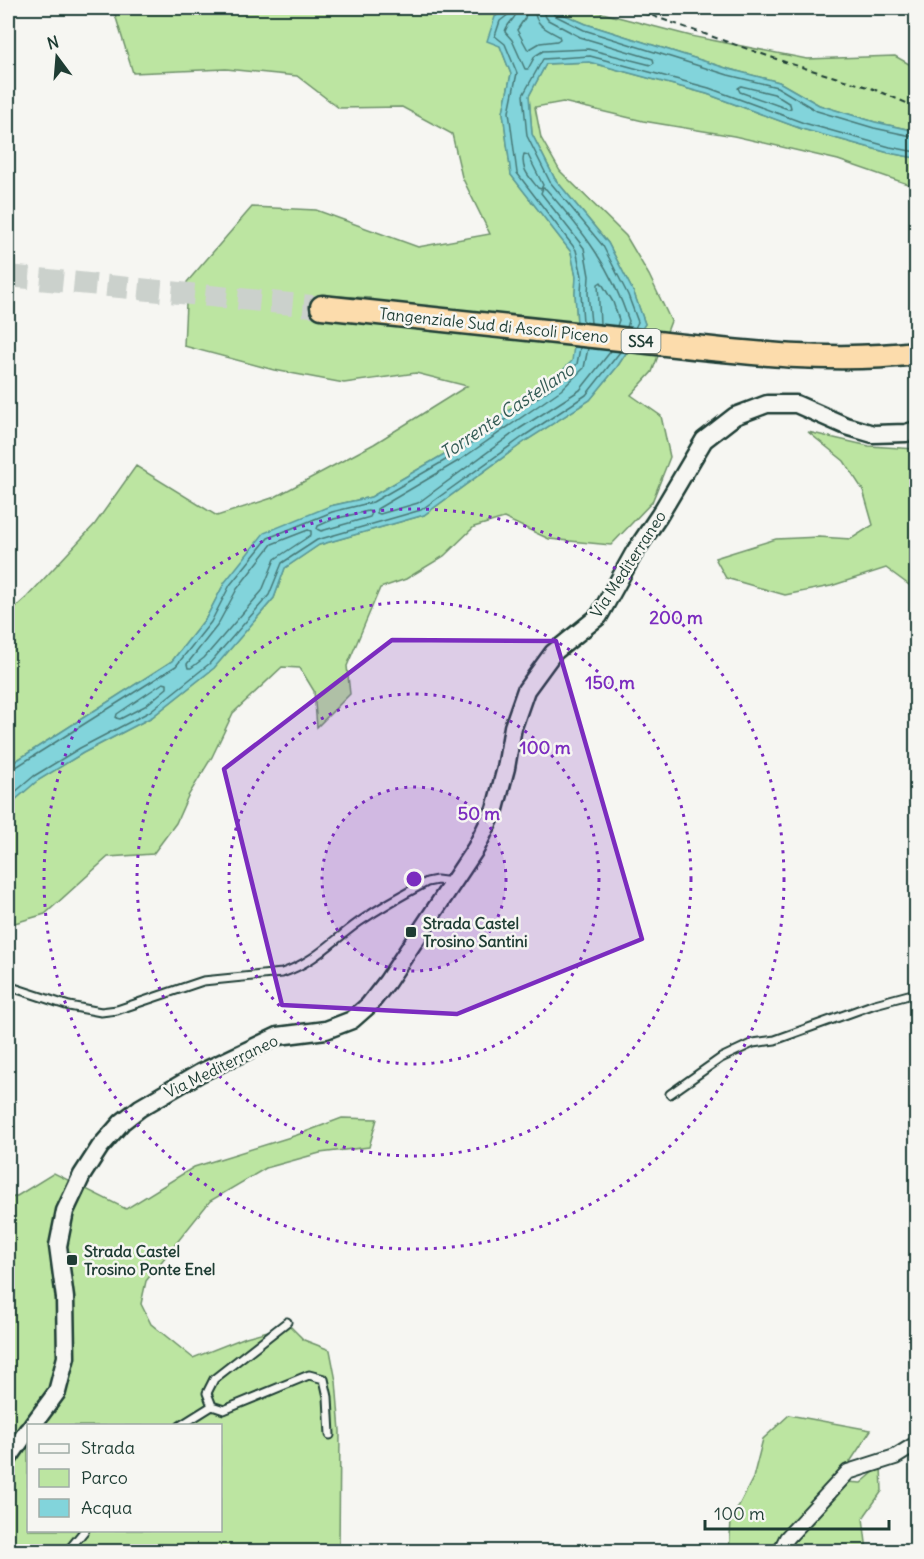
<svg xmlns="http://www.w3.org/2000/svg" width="924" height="1559" font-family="Delius,sans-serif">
<rect width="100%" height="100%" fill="#f6f6f2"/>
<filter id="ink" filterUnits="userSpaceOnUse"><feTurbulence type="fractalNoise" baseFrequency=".0167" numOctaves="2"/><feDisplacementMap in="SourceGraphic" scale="12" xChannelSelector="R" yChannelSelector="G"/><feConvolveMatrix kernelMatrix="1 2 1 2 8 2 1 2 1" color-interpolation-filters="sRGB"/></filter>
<g filter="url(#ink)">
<path fill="#bce5a1" stroke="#6e916a" stroke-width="1.5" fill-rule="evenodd" d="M113,8H507L495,17L500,46L511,74L503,112L511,175L571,252L576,277L575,293L577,323L573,361L553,380L453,449L371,497L330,506L225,582L206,618L172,661L8,766V614L27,597L95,524L136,466L217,516L275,497L374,444L467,386L416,373L344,383L274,370L184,346L187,282L252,207L316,210L418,247L490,234L462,177L452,134L402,107L339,108L297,76L226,69L133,73ZM321,295L370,298L368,318L315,303Z
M549,8H583L691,36L807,59L895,56L916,68V131L875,122L819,105L779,82L729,69L586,24Z
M589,62L707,94L802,129L889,153L916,158V187L838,160L734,136L643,121L563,102L535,107L541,138L560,171L626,236L649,275L671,321L652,372L631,395L661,416L670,457L652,502L611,545L549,539L504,518L474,527L444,556L406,579L380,588L347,666L350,694L317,727L314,691L300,668L282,667L233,713L212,757L188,796L176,823L153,854L108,857L45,914L8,925V806L37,781L83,753L152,717L214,668L274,598L285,568L319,545L424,515L527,440L590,400L617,367L645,324L634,293L608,243L555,179L532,134L529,96L546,64Z
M808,432L869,446L916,449V590L886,568L831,586L785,595L726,578L715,558L776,539L819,537L851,539L873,525L863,490L844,461Z
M342,1118L377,1119L369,1147L320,1153L266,1168L210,1201L146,1281L141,1304L151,1324L193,1358L246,1337L289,1325L304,1340L330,1350L336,1381L340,1431L339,1551L8,1552V1199L17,1196L54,1173L126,1209L194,1167L297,1135ZM28,1426H220V1530H28Z
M789,1415L871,1430L846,1468L832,1481L861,1483L881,1466L882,1491L863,1518L867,1551L729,1552L731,1521L753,1478L763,1439Z"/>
<path fill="#82d4db" stroke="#5a9898" stroke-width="1.5" d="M507,8H549L586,24L729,69L779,82L819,105L875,122L916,131V158L889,153L802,129L707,94L589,62L546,64L529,96L532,134L555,179L608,243L634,293L645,324L617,367L590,400L527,440L424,515L319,545L285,568L274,598L214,668L152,717L83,753L37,781L8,806V766L172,661L206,618L225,582L264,533L330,506L371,497L453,449L553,380L572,361L577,323L575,293L576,277L571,252L511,175L503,112L511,74L500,46L487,41L495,17Z"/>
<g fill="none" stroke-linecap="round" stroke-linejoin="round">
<path stroke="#477977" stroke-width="1.5" d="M510,8L509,14L500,21L495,36L505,44L517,73L509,112L517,173L576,250L582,276L581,293L583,322
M518,8C517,19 507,22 505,32L512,40L525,69H528L535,56L543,51L588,49L651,65L654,63L653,59L580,37L548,20L544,14L543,8
M527,8L525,18L517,30L528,50L540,43L557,41L560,39L559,36C545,29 535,25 534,8
M551,8L554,15L584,30L728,75L777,87L817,111L874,128L916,137
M741,86L774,94L790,104L791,108L788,109L740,92L738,88Z
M524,154L528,155L543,185L541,189L538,188C529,177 520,168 524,154Z
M591,323L588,293L589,276L584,248L541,193L543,188L546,189C583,231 611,267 629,321L627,327
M600,324L598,284L601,282L613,302L619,320L617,326
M635,328L638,322L628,295L603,246L550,182L527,136L523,95L543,59L590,56L709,88L804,123L890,147L916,152
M588,348L584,368L561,390L460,460L377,509V513L380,514L418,503L519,429L580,390L611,351
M368,511L372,513L370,517L321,531L317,529L318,526L334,519Z
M308,530L311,531V535L275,559L262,591L204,658L191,668H188L187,664L217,626L237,589L272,544Z
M163,683L167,684V688L145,706L120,719L116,718L117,714Z
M8,770L13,769L176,666L211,622L230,585L268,538L332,512L373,502L456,454L557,384L577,364L580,348
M8,798L34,776L80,748L149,712L209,664L269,595L282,563L317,540L421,510L524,436L586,395L620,352"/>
<path stroke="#cbd1cc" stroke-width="22" stroke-dasharray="22 11" stroke-linecap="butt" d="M8,276L322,307"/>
<g stroke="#1f3d34" stroke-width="11">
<path id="service" d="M8,986L69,1006L101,1012L117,1010L203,981L282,973C315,962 332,941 359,922C381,907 404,894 427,882L437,880L453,882
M670,1094L721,1058L753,1043L775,1040L875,1004L916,993
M212,1406L224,1410L309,1375L324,1379L328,1397L330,1435
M180,1426L212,1406L207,1393L214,1379L287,1322
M67,1552L85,1530"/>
</g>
<g stroke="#1f3d34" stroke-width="18">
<path id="minor" d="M780,1552L787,1538L848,1472L895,1457L916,1444"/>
</g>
<g stroke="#1f3d34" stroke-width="21">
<path id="tertiary" d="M32,1426L57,1392L66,1357L65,1298L58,1246L65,1211L82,1175L100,1147L122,1122L140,1108L200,1073L278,1036L326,1030L352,1020L369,1005L387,982L476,848L495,809L506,768L513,727L526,690L553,653L599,616L634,553L659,516L704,440L735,416L767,404H796L846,426L873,434L906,433L916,430
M8,1459L28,1430"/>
</g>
<g stroke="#1f3d34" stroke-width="27">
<path id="trunk" d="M322,307C428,318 533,330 639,341C730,351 825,364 916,353"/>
</g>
<path stroke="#1f3d34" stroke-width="2" stroke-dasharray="6 4.5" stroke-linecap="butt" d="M601,8L605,10H627L653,16L785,62L871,88L916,107"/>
<use href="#service" stroke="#f6f6f2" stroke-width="7"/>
<use href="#minor" stroke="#f6f6f2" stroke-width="14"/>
<use href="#tertiary" stroke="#f6f6f2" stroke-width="16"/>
<use href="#trunk" stroke="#fcdcac" stroke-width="22"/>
</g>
</g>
<path fill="#7b2cbf" fill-opacity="0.2" stroke="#7b2cbf" stroke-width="4.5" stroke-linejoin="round" d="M392,640L556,641L642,939L457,1014L282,1005L224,769Z"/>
<circle cx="414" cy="879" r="92" fill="#7b2cbf" fill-opacity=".12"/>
<g fill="none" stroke="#7b2cbf" stroke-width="3" stroke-dasharray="3 6">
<circle cx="414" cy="879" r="92"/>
<circle cx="414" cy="879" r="185"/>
<circle cx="414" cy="879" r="277"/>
<circle cx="414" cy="879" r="370"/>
</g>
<g fill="#1f3d34" stroke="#f6f6f2" stroke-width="2">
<rect x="405" y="926" width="12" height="12" rx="3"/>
<rect x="66" y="1254" width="12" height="12" rx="3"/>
</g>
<g text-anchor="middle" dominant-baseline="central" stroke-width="5" stroke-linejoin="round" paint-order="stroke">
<rect fill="#f6f6f2" stroke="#60746d" stroke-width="1.5" x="621.5" y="329" width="39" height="24" rx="4.5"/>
<g font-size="15" font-weight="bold" fill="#1f3d34">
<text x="641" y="341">SS4</text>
</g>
<g font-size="16" fill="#1f3d34" stroke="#f6f6f2">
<text transform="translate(494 325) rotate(6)">Tangenziale Sud di Ascoli Piceno</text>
<text transform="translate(628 564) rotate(-57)">Via Mediterraneo</text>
<text transform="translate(221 1066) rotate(-26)">Via Mediterraneo</text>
</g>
<g font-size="16" font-weight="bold" fill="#1f3d34" stroke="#f6f6f2" text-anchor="start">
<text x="423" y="923">Strada Castel<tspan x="423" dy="18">Trosino Santini</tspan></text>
<text x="84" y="1251">Strada Castel<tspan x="84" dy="18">Trosino Ponte Enel</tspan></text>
</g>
<g font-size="18" font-style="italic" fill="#335b55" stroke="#f6f6f2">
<text transform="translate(507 411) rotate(-34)">Torrente Castellano</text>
</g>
</g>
<circle cx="414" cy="879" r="9" fill="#7b2cbf" stroke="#f6f6f2" stroke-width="3"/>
<g font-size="18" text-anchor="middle" font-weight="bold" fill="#7b2cbf" stroke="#f6f6f2" stroke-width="5" stroke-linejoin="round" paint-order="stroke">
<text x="676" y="624">200 m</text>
<text x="610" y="689">150 m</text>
<text x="545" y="754">100 m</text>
<text x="479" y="820">50 m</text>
</g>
<rect width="924" height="1559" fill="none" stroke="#f6f6f2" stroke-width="30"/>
<rect x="15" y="15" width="894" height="1529" fill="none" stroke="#1f3d34" stroke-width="2" filter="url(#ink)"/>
<rect x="27" y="1424" width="195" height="108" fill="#f6f6f2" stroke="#a0aca6" stroke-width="1.5"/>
<rect x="39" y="1444" width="30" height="9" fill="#f6f6f2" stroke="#a0aca6" stroke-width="1.5"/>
<text x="81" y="1454" font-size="18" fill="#1f3d34">Strada</text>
<rect x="39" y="1469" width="30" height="18" fill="#bce5a1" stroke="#a0aca6" stroke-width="1.5"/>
<text x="81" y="1484" font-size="18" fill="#1f3d34">Parco</text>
<rect x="39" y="1499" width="30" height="18" fill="#82d4db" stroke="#a0aca6" stroke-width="1.5"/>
<text x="81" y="1514" font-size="18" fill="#1f3d34">Acqua</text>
<g transform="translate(57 57) rotate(344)" stroke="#f6f6f2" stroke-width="4.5" paint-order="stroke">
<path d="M0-4.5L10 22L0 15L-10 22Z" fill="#1f3d34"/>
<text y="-9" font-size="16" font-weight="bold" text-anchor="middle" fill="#1f3d34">N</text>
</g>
<path d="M705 1520v9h184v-9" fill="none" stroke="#1f3d34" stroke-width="3"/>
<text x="714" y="1520" font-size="18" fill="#1f3d34" stroke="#f6f6f2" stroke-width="4.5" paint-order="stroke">100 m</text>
</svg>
